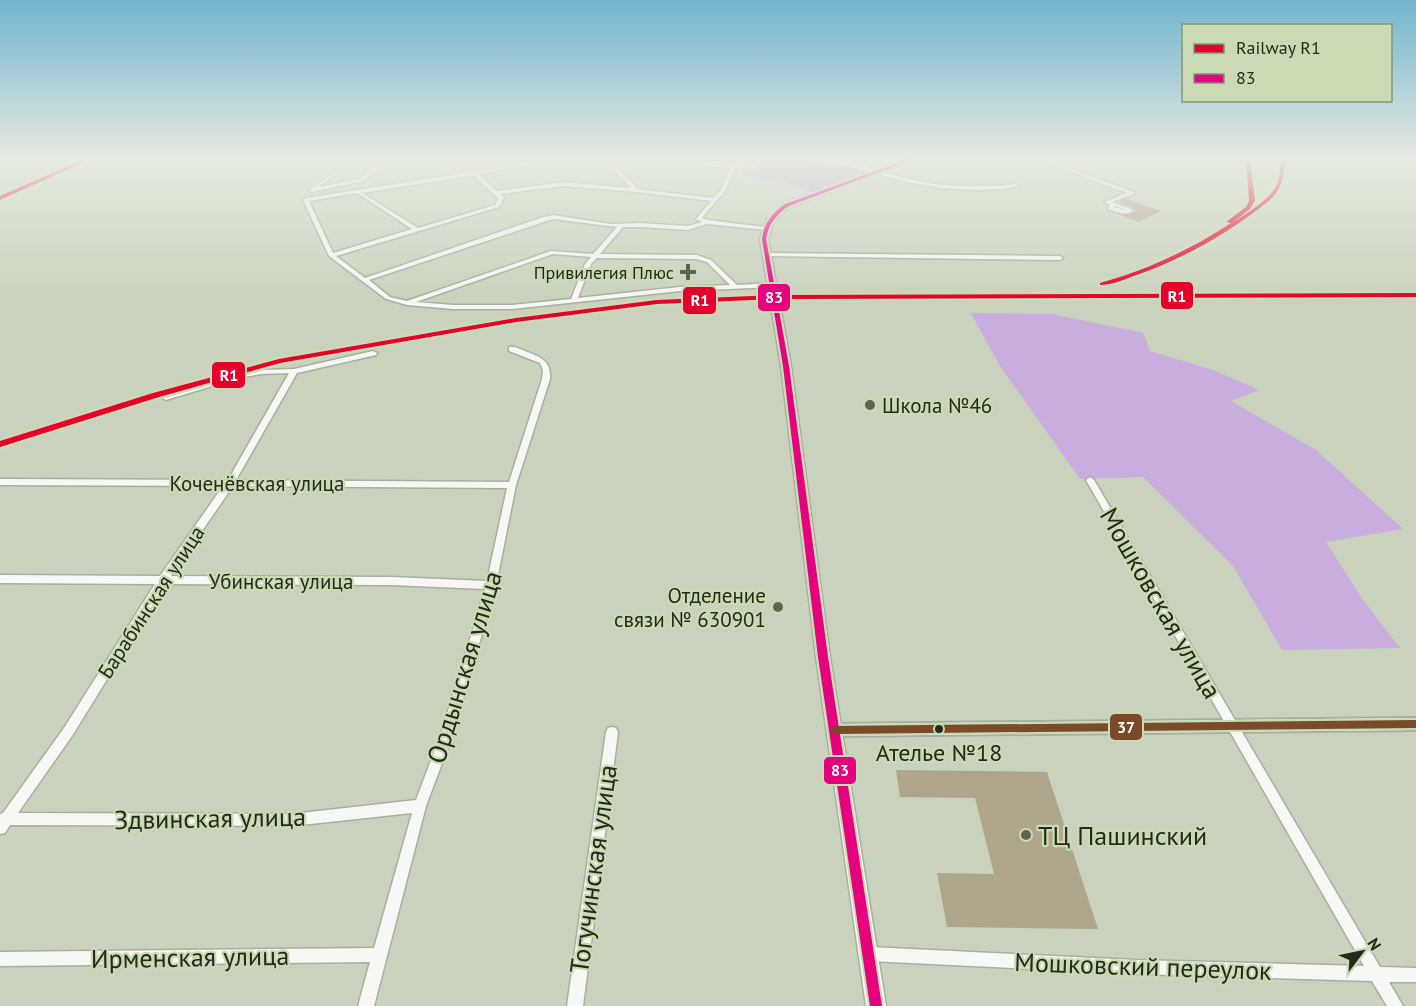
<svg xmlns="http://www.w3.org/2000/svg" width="1416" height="1006" font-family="'PT Sans',sans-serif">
<rect width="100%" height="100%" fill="#c9d2bd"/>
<path fill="#c8adde" d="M971,313L1052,314L1143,333L1150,351L1213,370L1259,390L1231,401L1316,450L1403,529L1326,542L1363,600L1400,648L1282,650L1233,566L1143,477L1080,479L1000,366Z"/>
<path fill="#bda0d4" d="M753,158H791L870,171L811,192L790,183L740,175Z"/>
<path fill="#afa58a" d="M1126,199L1161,211L1139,222L1120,215H1128L1136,211L1135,208L1119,202Z
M896,770L1047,772L1098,929L947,927L937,873L994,874L975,798L900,797Z"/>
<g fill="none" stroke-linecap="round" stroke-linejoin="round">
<g stroke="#a8af9f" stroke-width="3">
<path id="minor" d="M385,158H390L363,181L312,192L309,190L336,171L338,172V173L318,187L359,179Z
M560,158H571L478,174L497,191L564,182L631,188L612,168L610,158H635L732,165L739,158H744L737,165L757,167L759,168L757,169L735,168L725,191L702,218L708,220L765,227L767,228V230L707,224L688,230L640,227H623L600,254L697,255L711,260L737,285L773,283L776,285L773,287L680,291L512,309H453L407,305L386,299L329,256L303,200L306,198ZM615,159H616L730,168L720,191L713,198L638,189L616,167ZM473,175L498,198L495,205L418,228L362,193ZM564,186L636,192L711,201L696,219L702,222L688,226L640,223L611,224L553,215L543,217L365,278L336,256L499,207L504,198L500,194ZM357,193L412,229L333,253L309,201ZM553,219L617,227L593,254L551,251L407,301L390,297L369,280ZM553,254L591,257L585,264L571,299L512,305H453L416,302ZM597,258L696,259L707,262L730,285L680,287L578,298L591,264Z
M819,158C848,158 877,171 905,178C941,187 979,188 1016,184L1019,186L1004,189L978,190L940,188L903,181Z
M1034,158H1040L1134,192V194L1112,202L1134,210C1125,217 1118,212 1108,209L1107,208L1110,205L1104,202L1127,193ZM1115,206L1127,210L1114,207Z
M767,253L1060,256L1063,258L1060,260L765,256V254Z
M509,347H515C532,355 552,356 550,379L516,485L496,585L454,731L426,806L374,1006H358L370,962L0,966V952L374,948L412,813L292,826L10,825L5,833L0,834V814L3,813L64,728L155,584L0,583V575L160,576L223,486L0,485V479L228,480L289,373L262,374L238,378L166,400L162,398L163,396L237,374L262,370L294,369L373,351L377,353L376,355L297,373L236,480L509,482L542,379L543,370L540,363L509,351ZM233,486L507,488L487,581L391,577L171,576ZM166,584L391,585L485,589L442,731L416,800L292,814L18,813L72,736Z
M1090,477L1094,480L1380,967L1416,968V982H1389L1403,1006H1387L1372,981L1136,974L870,961L865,959L863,954L865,949L870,947L1136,960L1364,966L1086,480Z
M612,727L616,728L618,732L583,1006H567L606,732L608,728Z"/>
</g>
<g stroke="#a8af9f" stroke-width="4">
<path id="tertiary" d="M1416,718V730L836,736L831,734L829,730L831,726L836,724Z"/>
</g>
<g stroke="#a8af9f" stroke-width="3">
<path id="secondary" d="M909,158H918L790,207L774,220L768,239L791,366L830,657L886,1006H866L816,657L781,366L760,239L767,219L784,203Z"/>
</g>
<use href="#minor" fill="#f7f8f5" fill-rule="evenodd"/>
<use href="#tertiary" fill="#f7f8f5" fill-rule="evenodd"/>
<use href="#secondary" fill="#f7f8f5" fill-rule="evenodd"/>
<g stroke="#cadab5" stroke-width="4">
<path id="bus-1" d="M911,158H917L789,206C776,215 769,223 766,239L789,366L828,657L882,1006H870L818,657L783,366L762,239C764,223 772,213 785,204Z"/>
</g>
<g stroke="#cadab5" stroke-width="4">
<path id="bus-2" d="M1416,720V728L836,734L833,733L831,730L833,727L836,726Z"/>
</g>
<use href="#bus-1" fill="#e5007d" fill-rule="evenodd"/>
<use href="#bus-2" fill="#7a4b2a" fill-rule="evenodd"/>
<g stroke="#cadab5" stroke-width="5">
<path id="rail-1" d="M87,158H93L0,200V196Z
M1246,158H1250L1255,201L1250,209L1232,223C1246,213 1272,199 1278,182C1280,174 1280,166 1281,158H1285C1284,175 1283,188 1270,200C1228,234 1181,260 1131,277C1121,281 1110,285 1100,285V283C1147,270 1190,250 1231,223L1226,222L1246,207L1249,201Z
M1416,293V297L779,299L657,304L516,322L280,363L159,397L0,447V441L153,393L279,359L516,318L657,300L779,295Z"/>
</g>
<use href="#rail-1" fill="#e4002b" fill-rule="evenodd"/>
</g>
<linearGradient id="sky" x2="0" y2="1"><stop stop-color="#72b4cf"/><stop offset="0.53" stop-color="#e7ebe1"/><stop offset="1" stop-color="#e7ebe1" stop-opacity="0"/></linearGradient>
<rect width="1416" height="299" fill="url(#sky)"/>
<g fill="#5e6555" stroke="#cadab5" stroke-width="2">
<path d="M685 263h6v6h6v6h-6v6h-6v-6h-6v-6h6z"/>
<circle cx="870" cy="405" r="6"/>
<circle cx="778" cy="607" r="6"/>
<circle cx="1026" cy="835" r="6"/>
</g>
<circle fill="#242b1d" stroke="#cadab5" stroke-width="2" cx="939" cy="729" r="5"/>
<g text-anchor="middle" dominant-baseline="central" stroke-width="4.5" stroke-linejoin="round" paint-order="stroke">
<g font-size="18" fill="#242b1d" stroke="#cadab5" text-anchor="end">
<text x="674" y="272">Привилегия Плюс</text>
</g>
<g font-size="21" fill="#242b1d" stroke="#cadab5" text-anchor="start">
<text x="882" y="405">Школа №46</text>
<text x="766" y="595" text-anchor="end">Отделение<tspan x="766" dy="24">связи № 630901</tspan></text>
</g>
<g font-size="21" fill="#242b1d" stroke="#cadab5">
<text x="257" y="483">Коченёвская улица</text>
<text x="281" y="581">Убинская улица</text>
<text transform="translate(151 602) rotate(-57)">Барабинская улица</text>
</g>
<g font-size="24" fill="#242b1d" stroke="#cadab5">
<text x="939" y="752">Ателье №18</text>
</g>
<g font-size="26" fill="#242b1d" stroke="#cadab5">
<text transform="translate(1161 603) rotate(60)">Мошковская улица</text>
<text transform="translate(464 667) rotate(-73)">Ордынская улица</text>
<text transform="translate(210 818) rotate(-1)">Здвинская улица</text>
<text transform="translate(593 869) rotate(-82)">Тогучинская улица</text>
<text transform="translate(190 957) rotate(-1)">Ирменская улица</text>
<text transform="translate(1143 966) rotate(2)">Мошковский переулок</text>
</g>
<g font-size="26" fill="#242b1d" stroke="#cadab5" text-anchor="start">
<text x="1038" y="835">ТЦ Пашинский</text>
</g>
</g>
<g stroke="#cadab5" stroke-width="2">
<rect x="1160" y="281" width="34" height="29" rx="6" fill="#e4002b"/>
<rect x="757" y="283" width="34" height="29" rx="6" fill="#e5007d"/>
<rect x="682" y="286" width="35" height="29" rx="6" fill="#e4002b"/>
<rect x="211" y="361" width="35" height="28" rx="6" fill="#e4002b"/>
<rect x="1109" y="713" width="34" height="28" rx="6" fill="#7a4b2a"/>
<rect x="823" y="756" width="34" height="29" rx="6" fill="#e5007d"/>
</g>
<g font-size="16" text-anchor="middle" font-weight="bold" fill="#fff">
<text x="1177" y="302">R1</text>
<text x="774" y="303">83</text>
<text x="700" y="306">R1</text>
<text x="229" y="381">R1</text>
<text x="1126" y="733">37</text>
<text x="840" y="776">83</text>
</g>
<rect x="1182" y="24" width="210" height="78" fill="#cadab5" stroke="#889478" stroke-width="1.5"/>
<rect x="1194" y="44" width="30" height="9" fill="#e4002b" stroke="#889478" stroke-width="1.5"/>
<text x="1236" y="54" font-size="18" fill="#242b1d">Railway R1</text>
<rect x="1194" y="74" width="30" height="9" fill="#e5007d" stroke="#889478" stroke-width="1.5"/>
<text x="1236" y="84" font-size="18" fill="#242b1d">83</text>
<g transform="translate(1362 952) rotate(58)" stroke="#cadab5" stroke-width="4.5" paint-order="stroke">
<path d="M0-4.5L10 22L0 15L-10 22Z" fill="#242b1d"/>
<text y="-9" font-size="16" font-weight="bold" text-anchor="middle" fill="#242b1d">N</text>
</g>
</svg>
